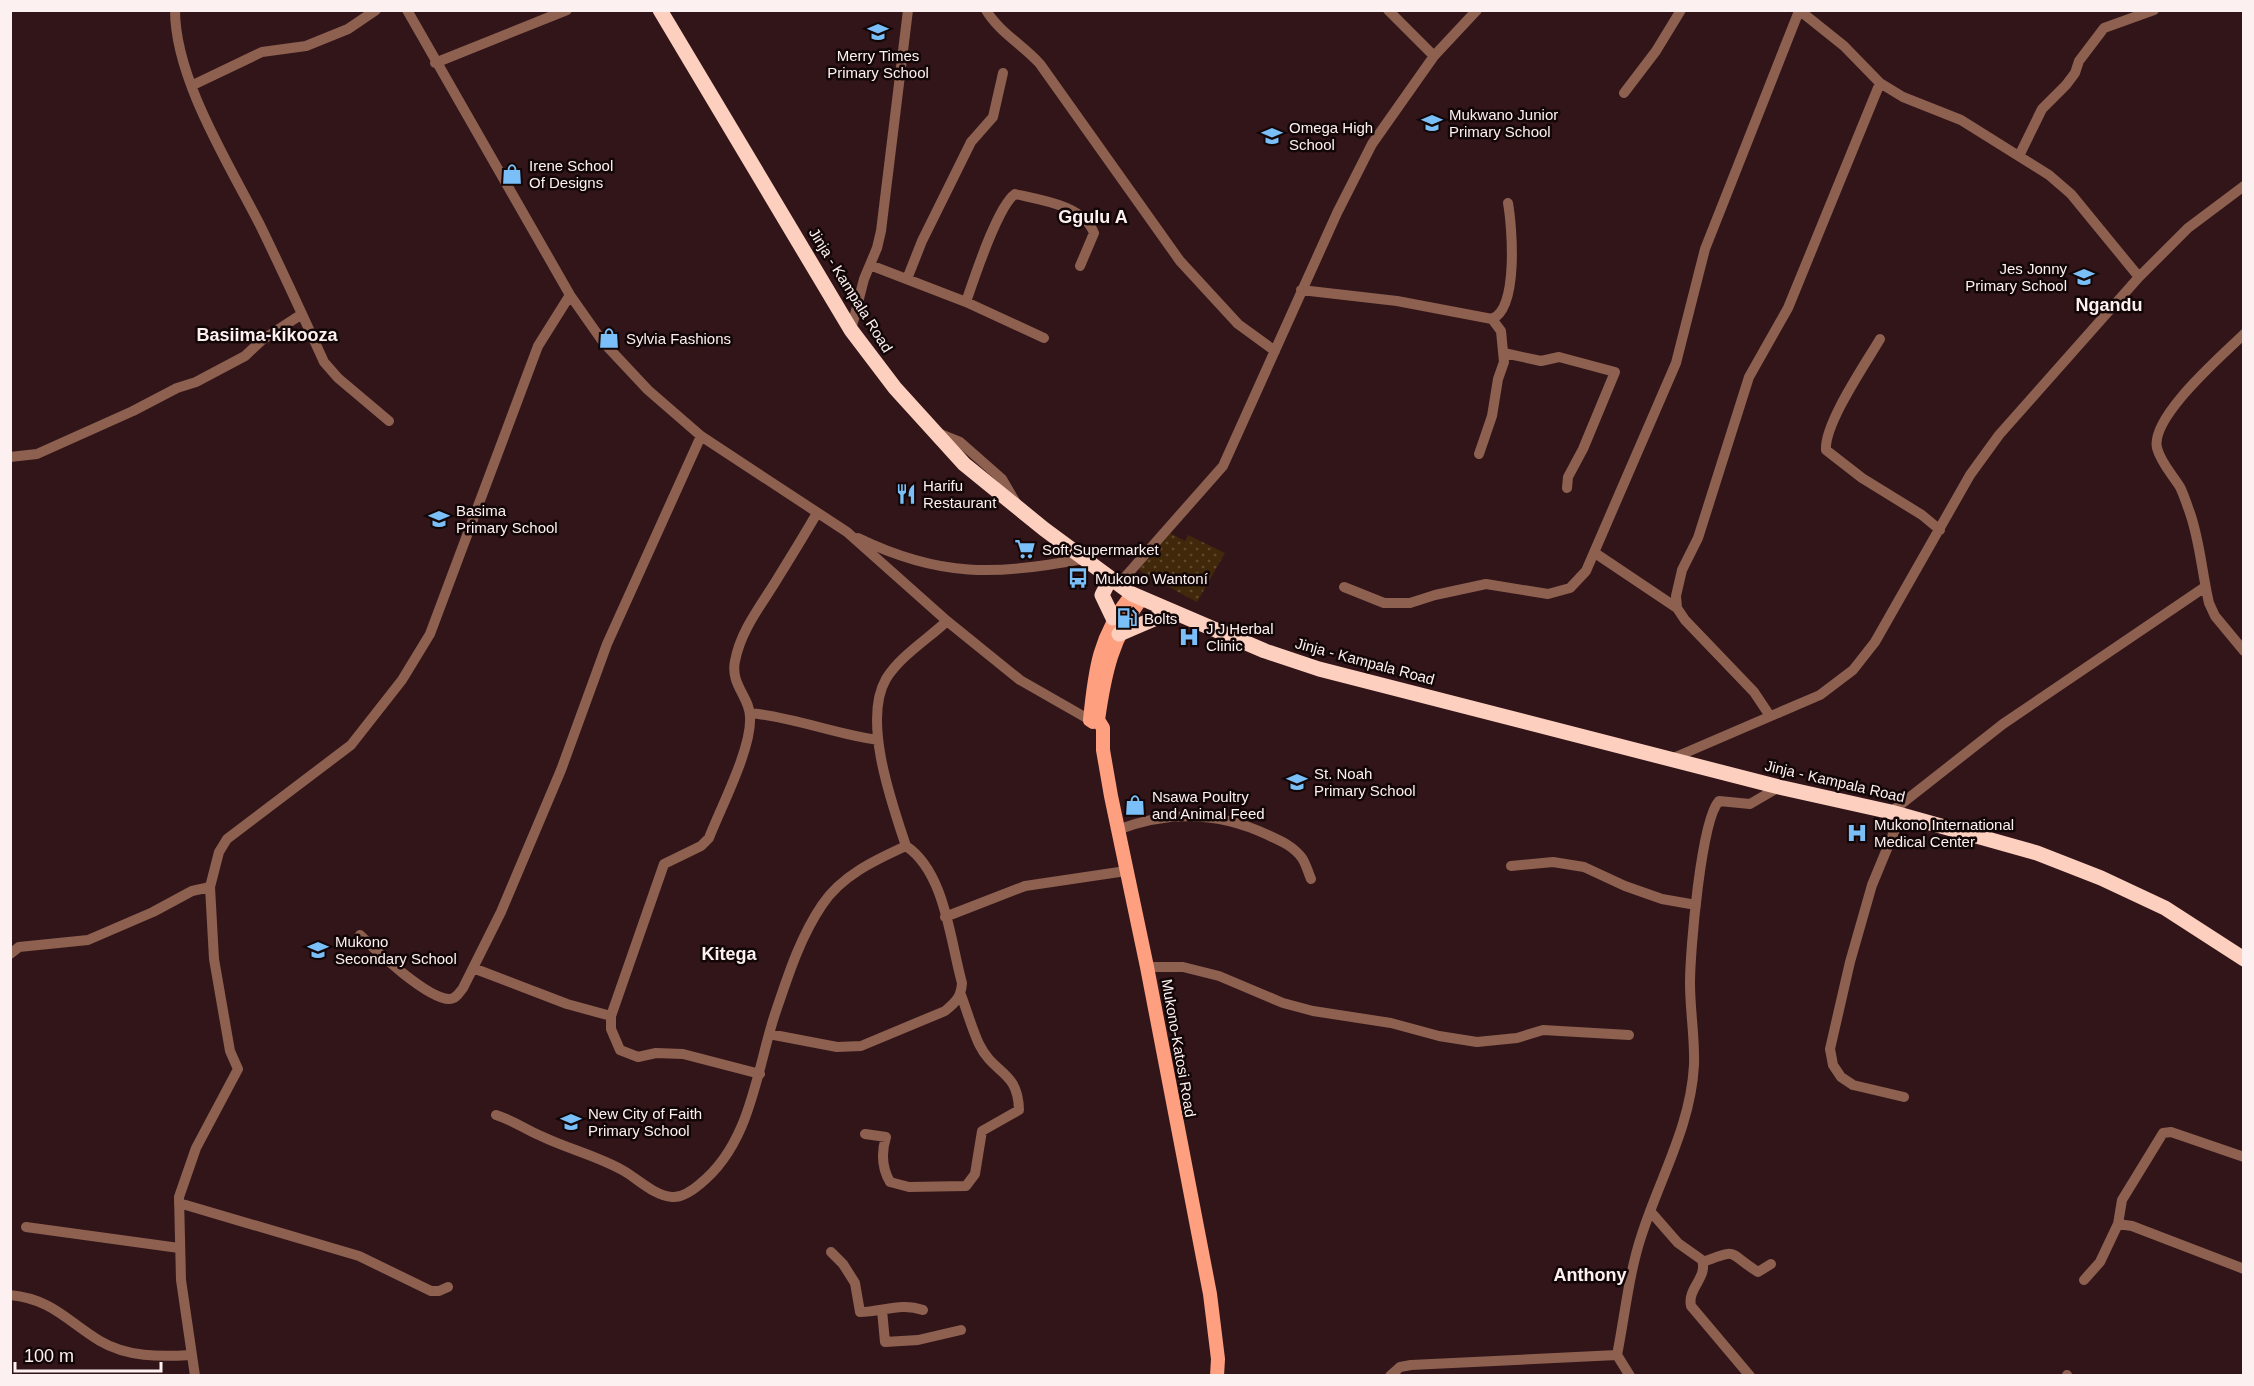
<svg xmlns="http://www.w3.org/2000/svg" width="2254" height="1386" font-family="Arial,sans-serif">
<defs>
<pattern id="grass-dots" width="8" height="8" patternUnits="userSpaceOnUse" patternTransform="scale(1.5)"><rect width="8" height="8" fill="#42280a"/><path d="M2 2h.1M6 6h.1" fill="none" stroke="#5e482e" stroke-width="1.8" stroke-linecap="round"/></pattern>
</defs>
<rect width="100%" height="100%" fill="#321519"/>
<path fill="url(#grass-dots)" d="M1164,530L1185,541L1188,535L1225,553L1197,602L1144,574L1134,565L1136,555Z"/>
<g fill="none" stroke-linecap="round" stroke-linejoin="round">
<path stroke="#8d6050" stroke-width="10" d="M175,10C175,79 229,164 260,225C282,270 303,316 324,362L338,378L389,421
M407,10L570,295L603,342L648,390L701,436L847,532L947,621L1020,680L1090,720H1096
M986,10C999,32 1023,45 1040,64L1180,261L1238,324L1275,351
M1388,10L1434,56
M1799,10L1844,46L1880,83L1903,97L1961,120L2049,175L2071,194L2139,277
M435,63L567,10
M193,85L262,52L306,46L348,29L376,10
M1624,93L1656,51L1681,10
M2019,156L2042,109L2066,85L2075,73L2079,61L2104,28L2154,10
M870,265L966,302C974,279 997,207 1015,194C1041,200 1083,205 1094,233L1080,266
M907,279L922,241L971,142L993,117L1003,73
M1301,290L1397,301L1492,319C1519,308 1512,226 1508,203
M966,302L1044,338
M851,330L864,279L877,248L881,231L908,10
M2244,334C2223,355 2150,417 2157,448C2161,463 2172,474 2180,487C2184,495 2187,505 2190,513C2200,542 2202,573 2209,603L2215,616L2244,651
M1880,339C1866,363 1824,424 1826,450L1862,478L1922,515L1940,530
M1504,353L1541,361L1559,357L1615,372L1583,449L1568,477L1567,488
M935,432L960,442L1002,479L1016,503
M1479,454L1492,416L1498,379L1504,362L1501,331L1492,319
M10,457L37,454L133,411L177,388L196,382L245,356L262,340L302,314
M858,538C941,578 995,575 1083,559
M1595,553L1677,608
M1118,585L1223,466L1337,213L1372,144L1434,56L1477,10
M1344,587L1384,603H1410L1435,595L1486,584L1548,594L1570,588L1586,571L1676,363L1705,249L1799,11
M750,713C794,717 834,734 878,740
M1770,716L1754,692L1685,620L1677,608L1676,596L1682,570L1698,538L1749,377L1788,308L1880,83
M1671,759L1820,695L1853,670L1875,642L1970,475L1999,435L2139,277L2188,228L2244,186
M1891,812L2003,724L2205,587
M1901,815L1872,885L1850,962L1830,1049L1833,1065L1841,1077L1853,1085L1904,1097
M1117,830C1169,810 1218,811 1268,835C1281,841 1293,846 1302,858C1306,864 1308,872 1311,879
M1511,866L1553,862L1584,867L1625,886L1662,899L1696,905
M945,917L1025,886L1126,871
M360,935C376,951 428,999 449,999C456,999 459,993 463,988L501,912L561,770L607,644L701,436
M10,954L19,947L88,940L153,912L192,891L210,887
M1147,967H1183L1219,976L1283,1003L1313,1011L1391,1023L1439,1036L1477,1042L1517,1038L1543,1030L1629,1035
M473,968L567,1004L611,1016
M769,1034L837,1047L861,1046L945,1011C956,1002 961,997 962,983C950,940 945,872 906,846
M760,1074L683,1054L656,1053L638,1057L620,1050L611,1029V1016L664,864L701,846L709,838C721,807 752,748 750,717C750,697 730,685 735,661C741,629 763,603 779,576C792,555 805,534 817,513
M496,1115C515,1121 524,1129 541,1136C568,1149 598,1156 624,1171C639,1180 655,1196 672,1197C682,1198 693,1190 700,1184C750,1144 756,1074 774,1017C787,979 799,939 822,905C841,876 875,860 906,846C892,804 862,720 886,679C900,656 928,639 947,621
M865,1134L886,1137C881,1153 882,1168 890,1182L909,1187L966,1186L975,1174L982,1131L1019,1110C1018,1070 994,1075 979,1044C972,1029 967,1011 961,995
M179,1203L359,1256L431,1291H439L448,1287
M1650,1211L1678,1243L1702,1260C1708,1278 1687,1288 1691,1306L1750,1376
M2118,1224L2122,1200L2163,1133L2171,1132L2244,1157
M26,1227L179,1248
M831,1252L843,1264L855,1283L860,1312C882,1312 901,1302 923,1310
M1703,1262C1740,1248 1726,1252 1758,1272L1771,1264
M2084,1280L2100,1262L2118,1224L2132,1226L2244,1269
M10,1295C52,1299 67,1321 100,1341C127,1357 160,1357 190,1355
M882,1310L885,1342L918,1340L961,1330
M195,1376L181,1280L179,1197L196,1148L238,1069L230,1051L214,959L210,887L219,852L227,839L351,745L402,680L430,634L538,346L570,295
M1390,1376L1400,1367L1411,1365L1617,1355
M1630,1376L1617,1355C1625,1315 1629,1272 1642,1234C1660,1178 1691,1125 1694,1065C1695,1038 1690,1011 1690,983C1690,952 1701,820 1719,801L1750,804L1779,787
M2067,1376V1375"/>
<path stroke="#fe9f7f" stroke-width="14" d="M1141,599C1112,639 1105,671 1098,720L1103,728V750L1111,796L1147,967L1210,1294L1218,1359L1217,1376
M1093,722L1090,720C1095,669 1099,636 1132,594"/>
<path stroke="#fdcfbf" stroke-width="15" d="M660,10L851,330L895,388L964,464L1044,529L1132,594L1265,651L1319,669L1779,787L1891,812L2037,853L2101,878L2165,908L2244,959
M1110,579L1102,595L1113,618
M1119,634L1170,612"/>
</g>
<defs>
<g id="school-bare" transform="scale(1.62)"><path d="M0-5L7-2L0 1L-7-2ZM-4 1L0 2.5L4 1V4Q0 6-4 4Z" fill="#7abff8" stroke="#120607" stroke-width="2.5" paint-order="stroke"/></g>
<g id="shop-bare" transform="scale(1.62)"><path d="M-5-2.5h2.3a2.7 3.5 0 0 1 5.4 0H5L5.5 6h-11ZM-1.5-2.5h3a1.5 2.3 0 0 0-3 0Z" fill="#7abff8" stroke="#120607" stroke-width="2.5" paint-order="stroke"/></g>
<g id="restaurant-bare" transform="scale(1.62)"><path d="M-5-6h1v4h1v-4h1v4h1v-4h1v5L-1.5 .5V6h-2V.5L-5-1ZM5-6V6H3V1.5H1.5Q1.5-4 5-6Z" fill="#7abff8" stroke="#120607" stroke-width="2.5" paint-order="stroke"/></g>
<g id="supermarket-bare" transform="scale(1.62)"><path d="M-6-5.5h2.5l.6 2H6L4.5 2H-2.5L-4.4-4H-6ZM-1.5 3.2a1.3 1.3 0 1 0 .1 0ZM3 3.2a1.3 1.3 0 1 0 .1 0Z" fill="#7abff8" stroke="#120607" stroke-width="2.5" paint-order="stroke"/></g>
<g id="bus-bare" transform="scale(1.62)"><path d="M-5-6H5V4H4V6H2V4H-2V6H-4V4H-5ZM-3.5-4V0h7V-4ZM-3.5 1.2v1.5H-2V1.2ZM2 1.2v1.5H3.5V1.2Z" fill="#7abff8" stroke="#120607" stroke-width="2.5" paint-order="stroke"/></g>
<g id="fuel-bare" transform="scale(1.62)"><path d="M-5.5-6h7V0h2V4h1.3V-2.5L3-4.5l.8-.8L6-3V5H2.5V1h-1V6h-7ZM-4.2-4.7v3.2H.2V-4.7Z" fill="#7abff8" stroke="#120607" stroke-width="2.5" paint-order="stroke"/></g>
<g id="hospital-bare" transform="scale(1.62)"><path d="M-5-5h3v3.5h4V-5h3V5h-3V1.5h-4V5h-3Z" fill="#7abff8" stroke="#120607" stroke-width="2.5" paint-order="stroke"/></g>
</defs>
<g fill-rule="evenodd">
<use href="#school-bare" x="878" y="32"/>
<use href="#school-bare" x="1432" y="123"/>
<use href="#school-bare" x="1272" y="136"/>
<use href="#shop-bare" x="512" y="174"/>
<use href="#school-bare" x="2084" y="277"/>
<use href="#shop-bare" x="609" y="338"/>
<use href="#restaurant-bare" x="906" y="494"/>
<use href="#school-bare" x="439" y="519"/>
<use href="#supermarket-bare" x="1025" y="549"/>
<use href="#bus-bare" x="1078" y="578"/>
<use href="#fuel-bare" x="1127" y="618"/>
<use href="#hospital-bare" x="1189" y="637"/>
<use href="#school-bare" x="1297" y="782"/>
<use href="#shop-bare" x="1135" y="805"/>
<use href="#hospital-bare" x="1857" y="833"/>
<use href="#school-bare" x="318" y="950"/>
<use href="#school-bare" x="571" y="1122"/>
</g>
<g text-anchor="middle" dominant-baseline="central" stroke-width="5" stroke-linejoin="round" paint-order="stroke">
<g font-size="15" fill="#fdf0f0" stroke="#120607" text-anchor="start">
<text x="878" y="55" text-anchor="middle">Merry Times<tspan x="878" dy="17">Primary School</tspan></text>
<text x="1449" y="114">Mukwano Junior<tspan x="1449" dy="17">Primary School</tspan></text>
<text x="1289" y="127">Omega High<tspan x="1289" dy="17">School</tspan></text>
<text x="529" y="165">Irene School<tspan x="529" dy="17">Of Designs</tspan></text>
<text x="2067" y="268" text-anchor="end">Jes Jonny<tspan x="2067" dy="17">Primary School</tspan></text>
<text x="626" y="338">Sylvia Fashions</text>
<text x="923" y="485">Harifu<tspan x="923" dy="17">Restaurant</tspan></text>
<text x="456" y="510">Basima<tspan x="456" dy="17">Primary School</tspan></text>
<text x="1042" y="549">Soft Supermarket</text>
<text x="1095" y="578">Mukono Wantoní</text>
<text x="1144" y="618">Bolts</text>
<text x="1206" y="628">J J Herbal<tspan x="1206" dy="17">Clinic</tspan></text>
<text x="1314" y="773">St. Noah<tspan x="1314" dy="17">Primary School</tspan></text>
<text x="1152" y="796">Nsawa Poultry<tspan x="1152" dy="17">and Animal Feed</tspan></text>
<text x="1874" y="824">Mukono International<tspan x="1874" dy="17">Medical Center</tspan></text>
<text x="335" y="941">Mukono<tspan x="335" dy="17">Secondary School</tspan></text>
<text x="588" y="1113">New City of Faith<tspan x="588" dy="17">Primary School</tspan></text>
</g>
<g font-size="15" fill="#fdf0f0" stroke="#120607">
<text transform="translate(851 290) rotate(58)">Jinja - Kampala Road</text>
<text transform="translate(1365 661) rotate(15)">Jinja - Kampala Road</text>
<text transform="translate(1835 781) rotate(13)">Jinja - Kampala Road</text>
<text transform="translate(1179 1048) rotate(80)">Mukono-Katosi Road</text>
</g>
<g font-size="18" font-weight="bold" fill="#fdf0f0" stroke="#120607">
<text x="1093" y="217">Ggulu A</text>
<text x="2109" y="305">Ngandu</text>
<text x="267" y="335">Basiima-kikooza</text>
<text x="729" y="954">Kitega</text>
<text x="1590" y="1275">Anthony</text>
</g>
</g>
<rect width="2254" height="1386" fill="none" stroke="#fdf0f0" stroke-width="24"/>
<path d="M15 1362v9h146v-9" fill="none" stroke="#fdf0f0" stroke-width="3"/>
<text x="24" y="1362" font-size="18" fill="#fdf0f0" stroke="#120607" stroke-width="4.5" paint-order="stroke">100 m</text>
</svg>
